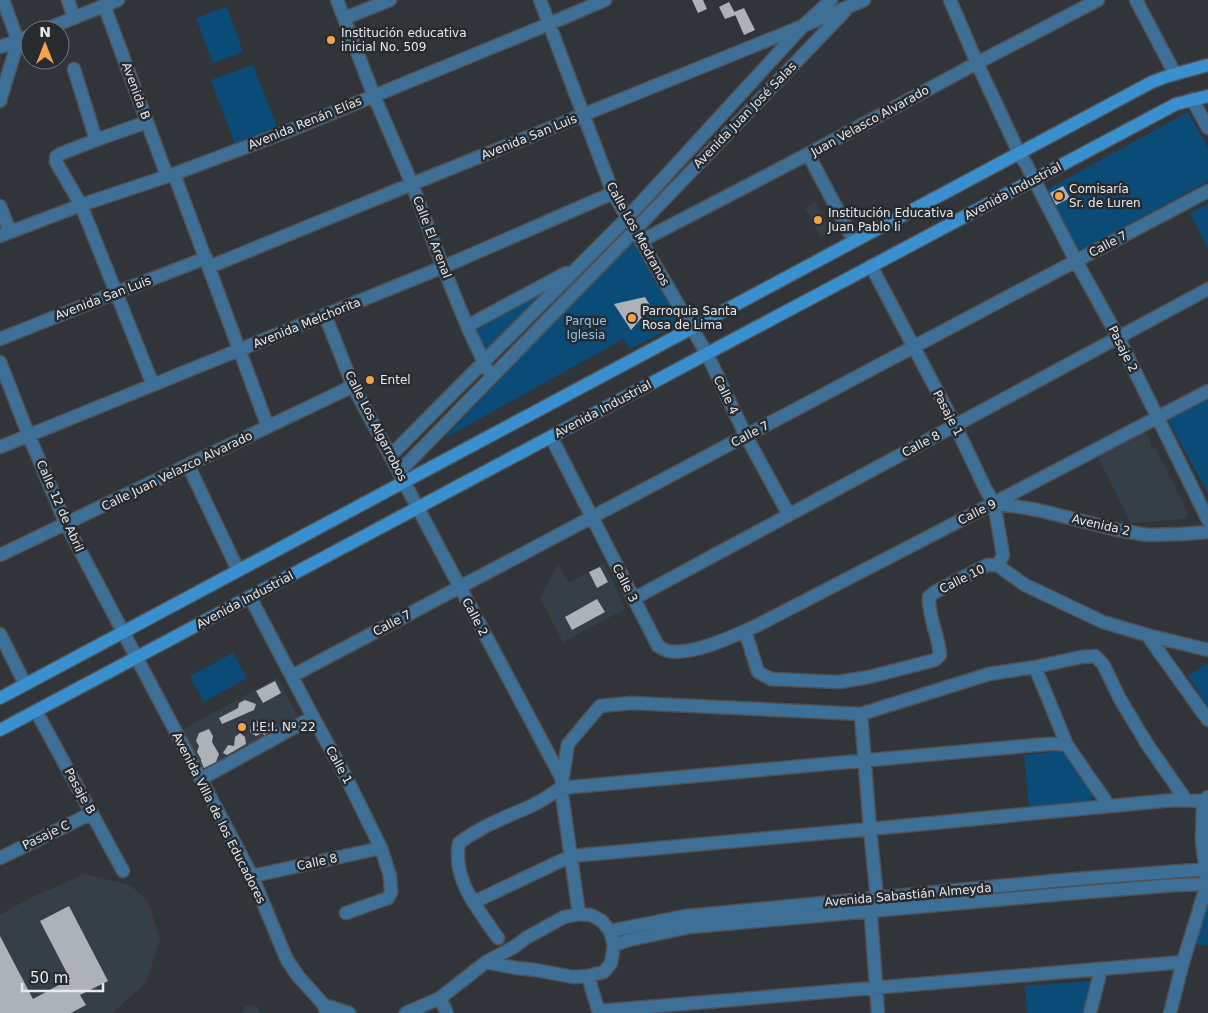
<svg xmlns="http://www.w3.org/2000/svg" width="1208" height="1013" font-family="'DejaVu Sans',sans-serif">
<rect width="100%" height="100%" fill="#313539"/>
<path fill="#363f47" d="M815,202L831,232L821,238L805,208Z
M1143,433L1150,438V443L1152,448L1156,449L1188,513L1185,519L1131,523L1097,455Z
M604,563L625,609L563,642L540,598L558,564L569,583Z
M277,678L302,724L206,775L182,730Z
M85,874L130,885L148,901L160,939L146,983L112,1013H0V915L30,898Z
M254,1004L262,1013H242L245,1007Z"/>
<path fill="#0a4c77" d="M227,7L243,52L213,63L196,18Z
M253,65L279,131L236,147L211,80Z
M1188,112L1208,148V181L1080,251L1046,190Z
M1208,204V249L1190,213Z
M633,242L681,323L630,349L623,339L443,439L591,284Z
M564,278L485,357L471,331Z
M1208,399V493L1168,420Z
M233,653L247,678L204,702L190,676Z
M1208,663V707L1188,676Z
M1067,750L1093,793L1090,803L1029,807L1024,755Z
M1208,902V945L1195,944Z
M1093,981L1085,1013H1027L1025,986Z"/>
<path fill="#adb2b8" d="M692,0H703L707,9L698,13Z
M729,2L736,15L725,19L719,7Z
M744,8L755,30L744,35L734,12Z
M1063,186L1070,198L1056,205L1050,193Z
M645,297L651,307L631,330L614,304Z
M600,567L608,582L597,588L589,572Z
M597,599L605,612L572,630L565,617Z
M275,681L281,693L263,703L256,691Z
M245,700L256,704L254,710L222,724L219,718L238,708L239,703Z
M256,720L264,727L268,723H272L277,728L264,735L262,733L256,736L250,732L251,725Z
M209,729L213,736L212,742L219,754L216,762L204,768L201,761V759L197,752L199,746L196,741L199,733Z
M240,733L245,737L246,744L227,755L223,753L228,745L234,746L235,737Z
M69,906L108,981L80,995L86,1005L71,1013H0V936L33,999L70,979L40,921Z"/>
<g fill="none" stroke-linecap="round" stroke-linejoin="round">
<g stroke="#4e5256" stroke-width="15">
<path id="street" d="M68,0L74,18
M337,0L374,96L412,184L443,267L467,326L487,369
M540,0L613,193L707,354L746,436L789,515
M950,0L977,63L1019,153L1027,166L1076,261L1118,337L1208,520
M1136,0L1175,74
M104,5L167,176
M345,18L390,0
M44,30L118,0
M0,47L30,36
M74,69L96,140
M1192,99L1208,128
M0,101L18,41L3,0
M147,122L96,140L60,154L56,157V162L81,205L153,385
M808,154L854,241
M174,174L268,427
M0,206L10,232
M0,236L81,205L174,174L286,132L549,24L605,0
M641,241L808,154L977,63L1098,0
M871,266L955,425L986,490L994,503L1003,555L998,565
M209,267L412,184L803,26L864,0
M325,315L353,386L562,779
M467,326L566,273
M0,339L115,293L206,258
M0,362L29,436L66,524L252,876L287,960L298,976L324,1005L326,1013
M551,437L658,646C661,648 665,650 668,651C692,656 734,636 756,626L994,503L1208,391
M0,447L325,315L443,267L613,193
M390,456L627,218L803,26L831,0
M188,465L238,570
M399,472L635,230L845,11
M994,503L1038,510L1118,530L1148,535L1181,534L1208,532
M0,555L353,386
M250,597L313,717L348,781L381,848L390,876L391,892L388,898L346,913
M633,599L1208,289
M745,631L758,672L771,679L839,682L869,677L935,660L940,655C939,636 928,617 929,597L935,592L987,565H998L1004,570L1025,585L1103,622L1147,635L1208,650
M0,634L25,684
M1147,635L1208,720
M1035,667L1067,745
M292,676L1208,191
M36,711L123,871
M201,779L313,717
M0,858L92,813
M252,876L381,848
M877,898L870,829L1174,800L1203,801
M474,902L571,856L870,829L861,714
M870,903L878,1013
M579,914L561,788L568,744L600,706L631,703L861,714L989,674L1035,667L1081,657L1095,656L1103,664L1120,699L1147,744L1186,800
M610,931L686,916L1063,880L1208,869
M498,938C478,909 452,880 459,843C483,825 507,817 533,805C543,800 552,794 561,788L1047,744H1060L1067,745L1109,806
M614,945L629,940L690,927L1063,894L1176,885L1208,884
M588,976L599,1013
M440,998L447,1013
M324,1005L349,1013
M599,1011L1183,962
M406,1013L440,998L486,962L514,947L526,938L564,917L579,914L591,915L602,921L610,931L614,945L611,963L604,972L588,976L573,977L536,970L516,968L486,962
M1090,1013L1101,969
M1170,1013L1183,962L1207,884L1202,840L1203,801L1208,797"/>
</g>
<g stroke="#4e5256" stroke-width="15">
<path id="secondary" d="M0,698L1152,82L1168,76L1208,65
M0,730L1176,104L1208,96"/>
</g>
<use href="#street" stroke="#3e6f97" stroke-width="12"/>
<use href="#secondary" stroke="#3a8fcf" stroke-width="12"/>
</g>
<g fill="#f6a247" stroke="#272b2f" stroke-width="2">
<circle cx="331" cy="40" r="5"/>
<circle cx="1059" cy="196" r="5"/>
<circle cx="818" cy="220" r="5"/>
<circle cx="632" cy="318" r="5"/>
<circle cx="370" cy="380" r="5"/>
<circle cx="242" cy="727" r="5"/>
</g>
<g text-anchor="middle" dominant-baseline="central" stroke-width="5" stroke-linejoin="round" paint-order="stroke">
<g font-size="12" fill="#e7eaed" stroke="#272b2f" text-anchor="start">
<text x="341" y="33">Institución educativa<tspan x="341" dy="14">inicial No. 509</tspan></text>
<text x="1069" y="189">Comisaría<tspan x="1069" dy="14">Sr. de Luren</tspan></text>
<text x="828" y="213">Institución Educativa<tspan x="828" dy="14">Juan Pablo Ii</tspan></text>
<text x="642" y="311">Parroquia Santa<tspan x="642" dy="14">Rosa de Lima</tspan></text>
<text x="380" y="380">Entel</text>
<text x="252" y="727">I.E.I. Nº 22</text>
</g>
<g font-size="12" fill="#e7eaed" stroke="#272b2f">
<text transform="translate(136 91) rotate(70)">Avenida B</text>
<text transform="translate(745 115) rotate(-46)">Avenida Juan José Salas</text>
<text transform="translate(870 121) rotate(-29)">Juan Velasco Alvarado</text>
<text transform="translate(305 123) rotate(-22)">Avenida Renán Elías</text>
<text transform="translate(529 137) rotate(-22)">Avenida San Luis</text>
<text transform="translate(1013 191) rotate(-28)">Avenida Industrial</text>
<text transform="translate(638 234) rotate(61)">Calle Los Medranos</text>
<text transform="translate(432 237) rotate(69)">Calle El Arenal</text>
<text transform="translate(1108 244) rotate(-28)">Calle 7</text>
<text transform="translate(103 298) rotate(-21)">Avenida San Luis</text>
<text transform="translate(307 323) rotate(-22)">Avenida Melchorita</text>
<text transform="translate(1123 349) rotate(63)">Pasaje 2</text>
<text transform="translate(726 395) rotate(64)">Calle 4</text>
<text transform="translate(603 409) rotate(-28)">Avenida Industrial</text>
<text transform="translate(948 413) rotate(62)">Pasaje 1</text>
<text transform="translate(376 426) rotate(63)">Calle Los Algarrobos</text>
<text transform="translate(750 434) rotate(-28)">Calle 7</text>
<text transform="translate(921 444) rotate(-28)">Calle 8</text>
<text transform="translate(177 471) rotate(-26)">Calle Juan Velazco Alvarado</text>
<text transform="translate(60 506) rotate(66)">Calle 12 de Abril</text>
<text transform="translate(977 512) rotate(-27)">Calle 9</text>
<text transform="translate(1101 525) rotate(13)">Avenida 2</text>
<text transform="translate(962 579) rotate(-27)">Calle 10</text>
<text transform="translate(625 583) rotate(63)">Calle 3</text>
<text transform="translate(245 600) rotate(-28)">Avenida Industrial</text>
<text transform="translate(475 617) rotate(62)">Calle 2</text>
<text transform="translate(392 623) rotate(-28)">Calle 7</text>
<text transform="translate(339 765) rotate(61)">Calle 1</text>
<text transform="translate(80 791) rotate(61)">Pasaje B</text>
<text transform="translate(219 818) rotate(63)">Avenida Villa de los Educadores</text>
<text transform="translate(46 835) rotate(-26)">Pasaje C</text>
<text transform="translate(317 862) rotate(-12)">Calle 8</text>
<text transform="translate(908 895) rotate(-5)">Avenida Sabastián Almeyda</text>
</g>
<g font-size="12" fill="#8ac5f6" stroke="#272b2f">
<text x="586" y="321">Parque<tspan x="586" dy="14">Iglesia</tspan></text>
</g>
</g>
<g transform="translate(45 45)"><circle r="24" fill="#272b2f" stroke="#74777b"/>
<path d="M0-4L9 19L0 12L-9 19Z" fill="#f6a247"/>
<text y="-8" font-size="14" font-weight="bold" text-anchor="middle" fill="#e7eaed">N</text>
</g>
<path d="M22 983v8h81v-8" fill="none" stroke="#e7eaed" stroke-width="2.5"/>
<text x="30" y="983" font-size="15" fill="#e7eaed" stroke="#272b2f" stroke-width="4" paint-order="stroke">50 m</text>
</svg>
